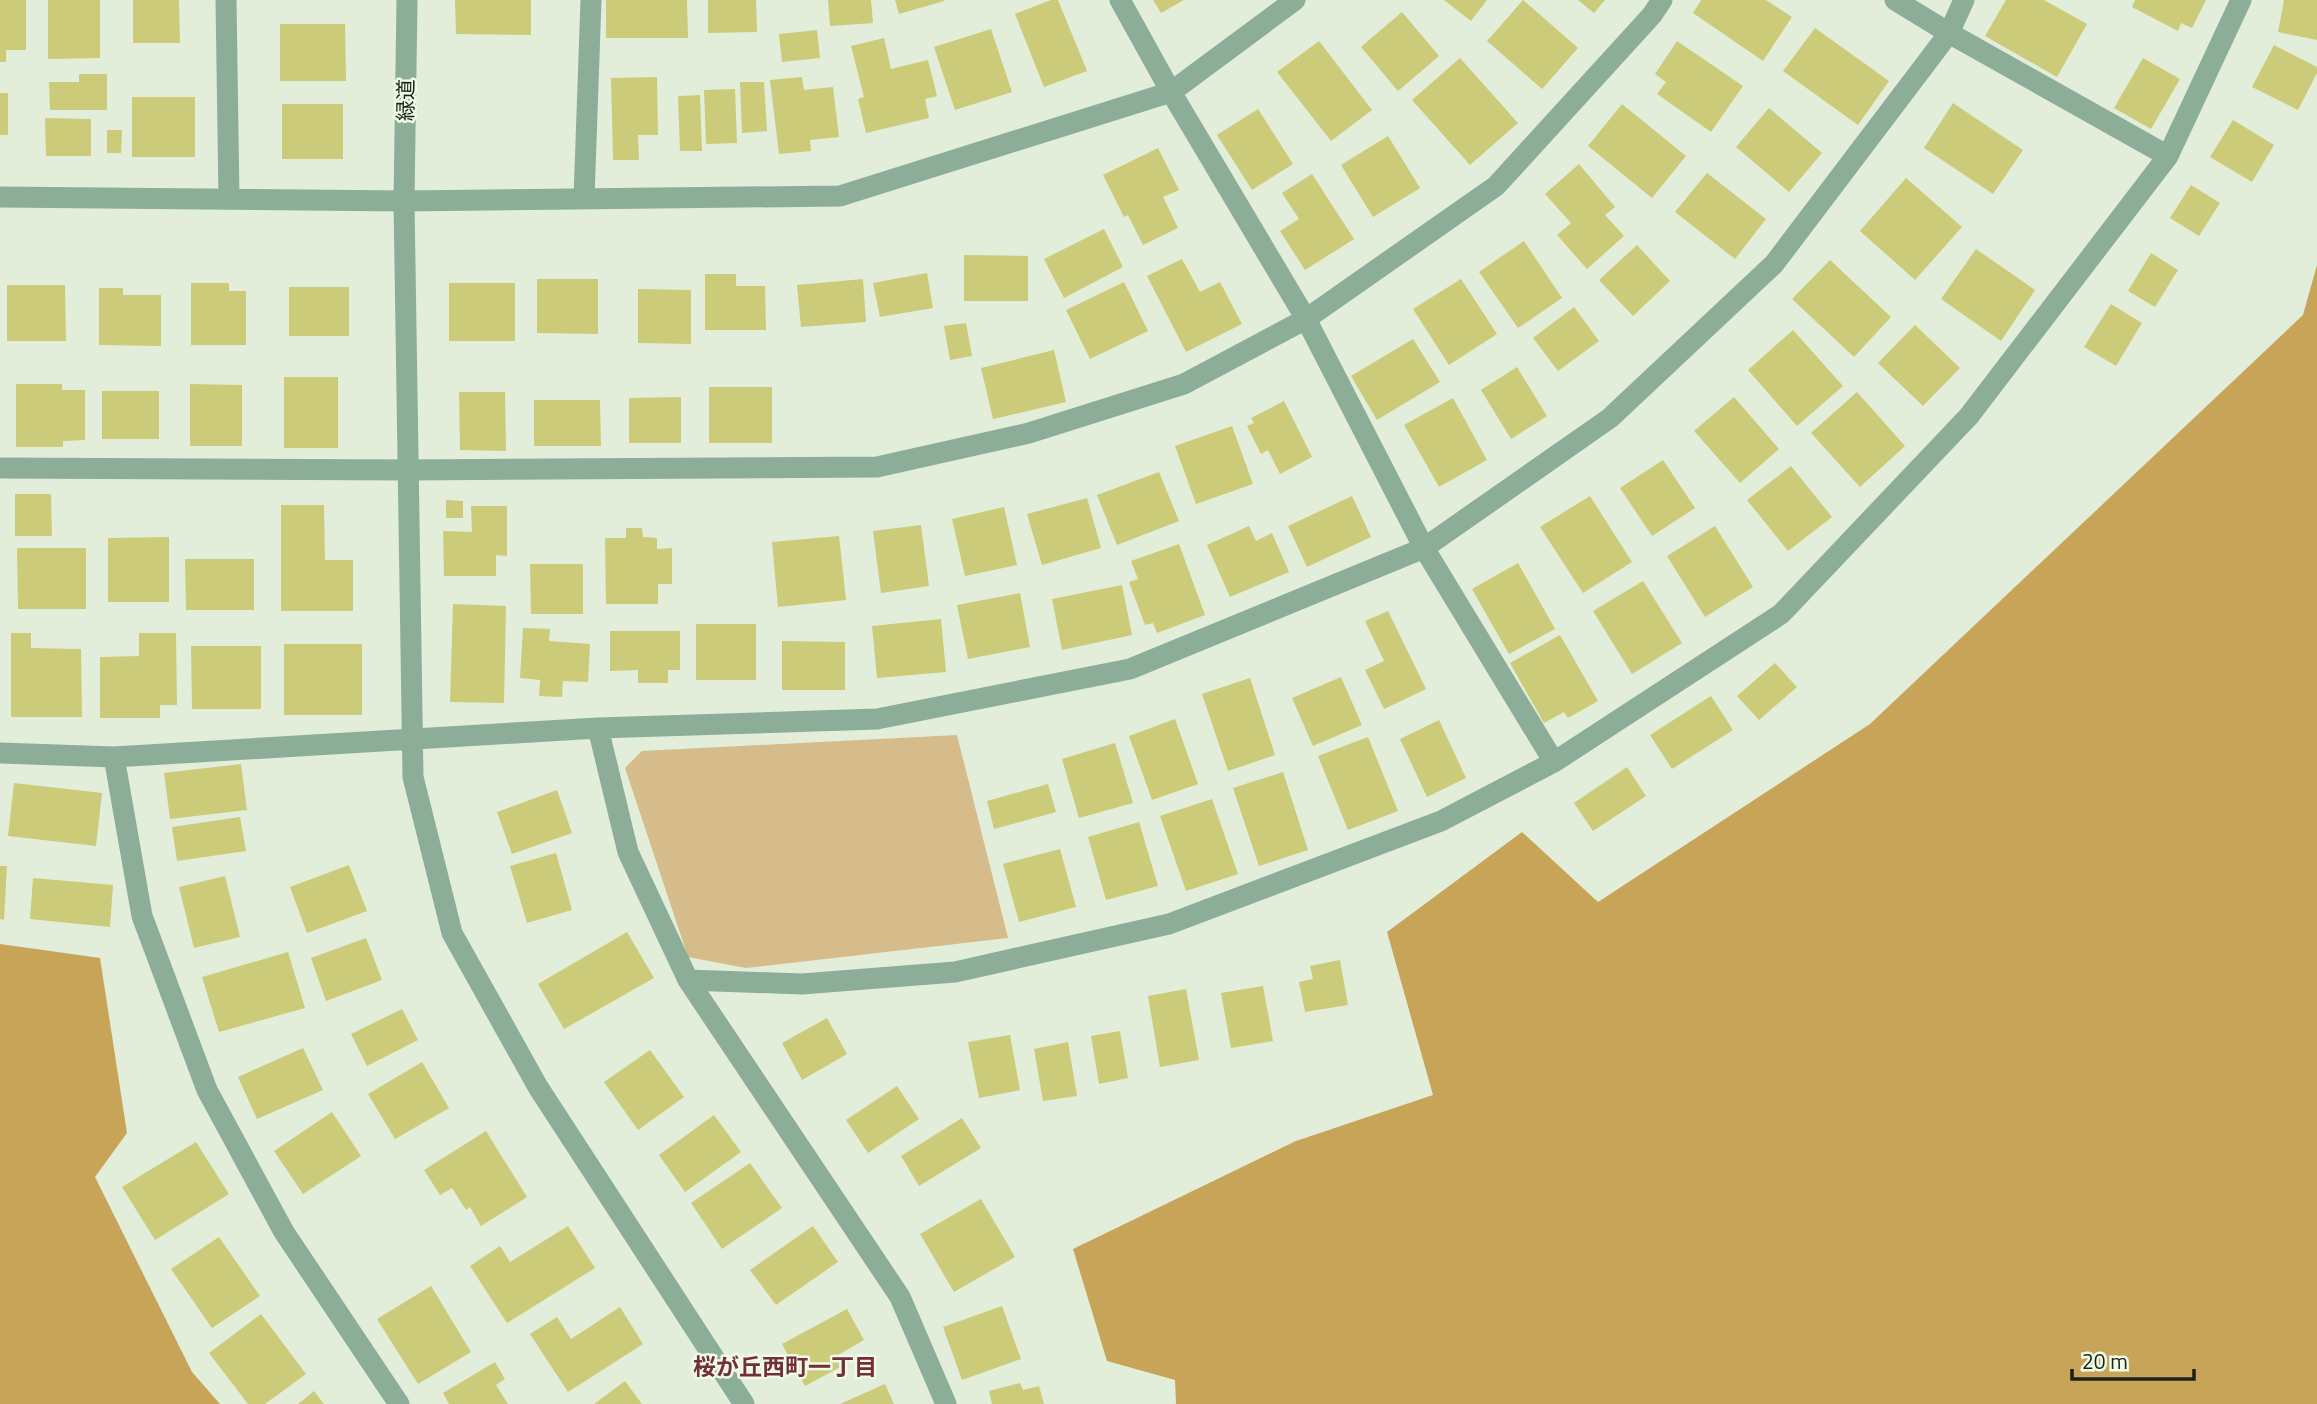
<svg xmlns="http://www.w3.org/2000/svg" width="2317" height="1404" font-family="'Titillium Web','Noto Sans JP',sans-serif">
<rect width="100%" height="100%" fill="#e2eed9"/>
<path fill="#d5bc8a" d="M957,735L1008,938L746,968L688,957L625,768L642,751Z"/>
<path fill="#c8a459" d="M2317,265V1404H1176L1175,1380L1107,1361L1073,1249L1296,1141L1433,1095L1387,932L1522,832L1598,902L1870,724L2303,315Z
M0,944L100,958L127,1133L95,1177L192,1372L220,1404H0Z"/>
<path fill="#cbcb7a" d="M0,0H26V50H6V62H0Z
M48,0H100V58L48,59Z
M133,0H179L180,43H133Z
M455,0H531V35L456,34Z
M606,0H687L688,38H606Z
M708,0H756L757,32L708,33Z
M828,0H871L873,23L830,26Z
M895,0H944V1L899,14Z
M1051,0H1058L1087,71L1044,87L1015,14Z
M1153,0H1184L1161,13Z
M1444,0H1487L1471,21Z
M1523,0L1578,48L1542,89L1487,41Z
M1578,0H1605L1594,13Z
M1701,0H1766L1792,17L1763,61L1693,13Z
M2006,0H2044L2087,24L2057,77L1985,36Z
M2135,0H2206L2192,28L2181,23L2178,31L2132,7Z
M2284,0H2317V40L2278,32Z
M1402,12L1439,56L1398,91L1361,47Z
M280,24H345L346,81H280Z
M1815,28L1889,81L1858,125L1783,71Z
M991,29L1012,92L955,110L934,47Z
M817,30L820,58L782,62L779,34Z
M884,38L891,69L928,60L937,96L925,99L929,118L866,133L858,99L864,97L851,46Z
M1319,41L1372,110L1331,141L1277,72Z
M1677,41L1743,86L1711,132L1657,94L1666,82L1655,74Z
M2274,45L2317,67V73L2298,110L2252,87Z
M1460,58L1518,123L1470,165L1412,100Z
M2143,58L2180,79L2151,129L2114,108Z
M79,74H107V110H50L49,82H79Z
M657,77L658,135H638L639,160H613L611,78Z
M802,77L804,90L833,87L839,137L810,140L811,151L779,154L770,80Z
M740,82H764L767,131L742,133Z
M735,89L737,143L706,144L704,90Z
M0,93H8V135H0Z
M700,95L702,151H680L678,96Z
M132,97H195V157H132Z
M1953,103L2023,150L1993,194L1924,148Z
M282,104H343V159H282Z
M1622,104L1686,156L1652,198L1588,146Z
M1769,108L1822,153L1789,192L1736,147Z
M1258,109L1293,164L1252,190L1217,135Z
M45,118L91,119V156H46Z
M2233,120L2274,145L2252,182L2210,157Z
M107,130H122L121,153H107Z
M1388,136L1420,188L1373,217L1341,165Z
M1158,148L1179,190L1163,197L1178,228L1143,245L1128,215L1124,217L1103,175Z
M1579,164L1615,207L1605,215L1624,236L1587,269L1557,235L1571,223L1545,194Z
M1707,173L1766,219L1735,259L1675,212Z
M1312,174L1354,239L1305,270L1280,231L1299,219L1282,193Z
M1906,178L1962,227L1915,280L1860,231Z
M2191,185L2220,203L2199,236L2170,218Z
M1104,229L1123,267L1064,298L1044,259Z
M1524,241L1562,298L1518,328L1479,272Z
M1637,245L1670,281L1633,316L1599,280Z
M1976,249L2035,290L2001,341L1941,299Z
M2151,253L2178,270L2155,307L2128,291Z
M964,255L1028,256V301H964Z
M1182,259L1200,292L1220,282L1242,324L1186,352L1147,276Z
M1830,260L1891,317L1854,357L1792,299Z
M927,273L933,308L880,317L873,283Z
M705,274H736V286H765L766,330H705Z
M537,279H598V334L537,333Z
M863,279L866,322L801,327L797,285Z
M1461,279L1497,334L1449,365L1413,309Z
M1124,282L1148,331L1090,359L1066,310Z
M191,283H229V291H246V345H191Z
M449,283H515V341H449Z
M7,285H65L66,341H7Z
M289,287H349V336H289Z
M99,288H123V295H161V346L99,345Z
M638,289L691,290V344L638,343Z
M2111,304L2142,323L2116,366L2084,347Z
M1574,307L1599,341L1558,371L1533,338Z
M966,323L972,356L950,360L944,326Z
M1915,325L1960,368L1923,406L1878,363Z
M1793,330L1843,386L1797,426L1748,370Z
M1413,339L1440,382L1377,420L1351,376Z
M1054,350L1066,402L993,419L981,368Z
M1517,367L1547,416L1511,439L1481,390Z
M284,377H338V448H284Z
M16,384H62V390H85V440L63,441V447H16Z
M190,384L242,385V446H190Z
M709,387H772V443H709Z
M102,391H159V439H102Z
M459,392H505L506,451L460,450Z
M1857,392L1905,446L1860,487L1811,433Z
M681,397V443H629V398Z
M1734,397L1779,449L1740,483L1694,431Z
M1453,398L1487,460L1439,487L1404,425Z
M534,400H600L601,446H534Z
M1284,401L1312,457L1280,474L1268,450L1261,454L1247,426L1254,423L1251,418Z
M1232,426L1253,484L1196,504L1175,446Z
M1663,460L1695,508L1652,536L1620,488Z
M1791,466L1832,517L1788,551L1747,500Z
M1159,472L1179,521L1117,545L1097,495Z
M15,494H51L52,536H15Z
M1352,496L1371,537L1307,567L1288,526Z
M1590,496L1632,562L1583,593L1540,527Z
M1087,498L1101,548L1042,565L1027,514Z
M446,500L463,501V518H446Z
M281,505H324L325,560H353V611H281Z
M471,506H507V556L496,555V576H444L443,531L472,532Z
M1004,507L1017,565L965,576L952,519Z
M921,525L929,586L881,593L873,531Z
M1249,526L1256,541L1272,533L1289,572L1230,597L1207,545Z
M1715,526L1753,587L1705,617L1667,556Z
M626,528H642L643,537L657,538V549L672,548V584H658V604H606L605,538H626Z
M839,536L846,600L778,607L772,542Z
M169,537V602H108V538Z
M1179,544L1205,615L1157,633L1153,623L1145,625L1129,582L1138,579L1131,561Z
M17,548H86V609H18Z
M185,559H254V610H186Z
M1518,563L1555,629L1509,654L1472,589Z
M530,564H583V614H531Z
M1643,581L1682,643L1632,674L1593,611Z
M1122,585L1132,635L1062,650L1052,599Z
M1020,593L1030,647L968,659L957,605Z
M453,604L506,606L504,703L450,702Z
M1388,611L1426,689L1384,709L1365,670L1384,661L1365,621Z
M941,619L946,672L877,678L872,626Z
M696,624H756V680H696Z
M523,628L550,629L549,641L590,644L588,682L563,681L562,697L539,696L540,680L520,678Z
M610,631H680V670H668V683H638V670L610,671Z
M11,633H31V648L81,649L82,717H11Z
M139,633H176L177,705H160V718H100V657L139,656Z
M1560,635L1598,701L1568,718L1564,712L1544,723L1510,663Z
M782,641L845,642V690H782Z
M284,644H362V715H284Z
M191,646H261V709H192Z
M1775,663L1797,687L1759,720L1737,696Z
M1341,677L1362,725L1313,746L1292,698Z
M1250,678L1275,755L1228,771L1202,694Z
M1711,696L1733,730L1672,769L1650,735Z
M1175,719L1198,784L1152,800L1129,736Z
M1439,720L1466,778L1427,797L1400,739Z
M1368,737L1398,811L1348,830L1318,756Z
M1115,743L1133,803L1079,818L1062,759Z
M241,764L247,810L170,819L164,773Z
M1627,767L1646,796L1593,831L1574,803Z
M1283,772L1308,850L1259,866L1233,788Z
M14,783L102,793L96,846L8,836Z
M1048,784L1056,812L994,829L987,801Z
M557,790L572,833L512,854L497,812Z
M1212,799L1238,874L1186,891L1160,816Z
M240,817L246,851L177,861L172,827Z
M1139,822L1158,886L1106,900L1088,837Z
M1060,849L1076,907L1019,922L1003,864Z
M556,853L572,910L527,923L510,866Z
M349,865L367,911L307,933L290,887Z
M0,866H7L4,920L0,919Z
M225,876L240,937L194,948L179,887Z
M33,878L113,885L110,927L30,919Z
M627,932L654,978L564,1029L538,984Z
M366,938L382,980L326,1001L311,958Z
M288,952L305,1008L219,1032L202,977Z
M1340,960L1348,1005L1305,1012L1299,982L1313,979L1310,966Z
M1263,986L1273,1041L1231,1048L1221,993Z
M1186,989L1199,1060L1160,1067L1148,996Z
M402,1009L418,1040L367,1066L351,1034Z
M827,1018L847,1054L802,1080L782,1043Z
M1120,1031L1128,1078L1099,1084L1091,1036Z
M1010,1035L1020,1090L979,1098L968,1042Z
M1068,1042L1077,1096L1043,1101L1034,1049Z
M303,1048L323,1090L257,1119L238,1077Z
M650,1050L684,1097L638,1130L604,1082Z
M422,1062L449,1108L395,1139L368,1094Z
M897,1086L919,1119L868,1153L846,1120Z
M332,1112L361,1156L303,1194L274,1151Z
M714,1115L741,1152L685,1192L659,1155Z
M962,1118L981,1148L919,1186L901,1156Z
M486,1131L527,1197L481,1226L470,1207L466,1210L452,1188L440,1195L424,1170Z
M196,1142L229,1194L155,1240L122,1187Z
M750,1163L782,1208L722,1249L691,1203Z
M981,1199L1015,1257L954,1292L920,1234Z
M568,1226L595,1268L507,1323L470,1266L500,1246L510,1262Z
M813,1226L838,1262L776,1305L750,1270Z
M219,1237L260,1296L212,1328L171,1269Z
M431,1286L471,1352L418,1384L377,1319Z
M1002,1306L1021,1359L962,1380L943,1327Z
M620,1307L643,1344L568,1392L530,1334L557,1317L571,1339Z
M847,1309L864,1340L838,1355L844,1365L805,1386L782,1344Z
M261,1314L306,1374L265,1404H248L209,1353Z
M495,1362L505,1379L496,1385L508,1404H449L443,1393Z
M625,1381L642,1404H594Z
M1020,1383L1023,1390L1039,1386L1044,1404H992L989,1391Z
M885,1384L894,1404H840Z
M314,1391L324,1404H298Z"/>
<g fill="none" stroke-linecap="round" stroke-linejoin="round">
<path stroke="#8cad98" stroke-width="21" d="M226,0L229,199
M407,0L404,201L413,777L452,933L538,1087L744,1404
M1120,0L1171,92L1306,319L1424,548L1554,762
M1895,0L1949,33L2168,156
M0,197L404,201L840,196L1171,92L1295,0
M584,199L591,0
M0,468L408,470L877,467L1029,433L1184,384L1306,319L1496,186L1652,15L1662,0
M598,728L877,719L1130,669L1424,548L1610,418L1774,264L1949,33L1964,0
M0,753L114,757L598,728L628,852L688,980L900,1297L946,1404
M114,757L142,916L207,1090L284,1232L399,1404
M688,980L802,984L955,972L1169,924L1441,821L1554,762L1781,614L1969,416L2168,156L2241,0"/>
</g>
<g text-anchor="middle" dominant-baseline="central" stroke-width="5" stroke-linejoin="round" paint-order="stroke">
<g font-size="21" fill="#1c2019" stroke="#effbe6">
<text transform="translate(405 100) rotate(-89)">緑道</text>
</g>
<g font-size="23" font-weight="bold" fill="#742e3a" stroke="#effbe6">
<text x="785" y="1366">桜が丘西町一丁目</text>
</g>
</g>
<path d="M2072 1369v10h122v-10" fill="none" stroke="#1c2019" stroke-width="3.5"/>
<text x="2082" y="1369" font-size="21" fill="#1c2019" stroke="#effbe6" stroke-width="5" paint-order="stroke">20 m</text>
</svg>
